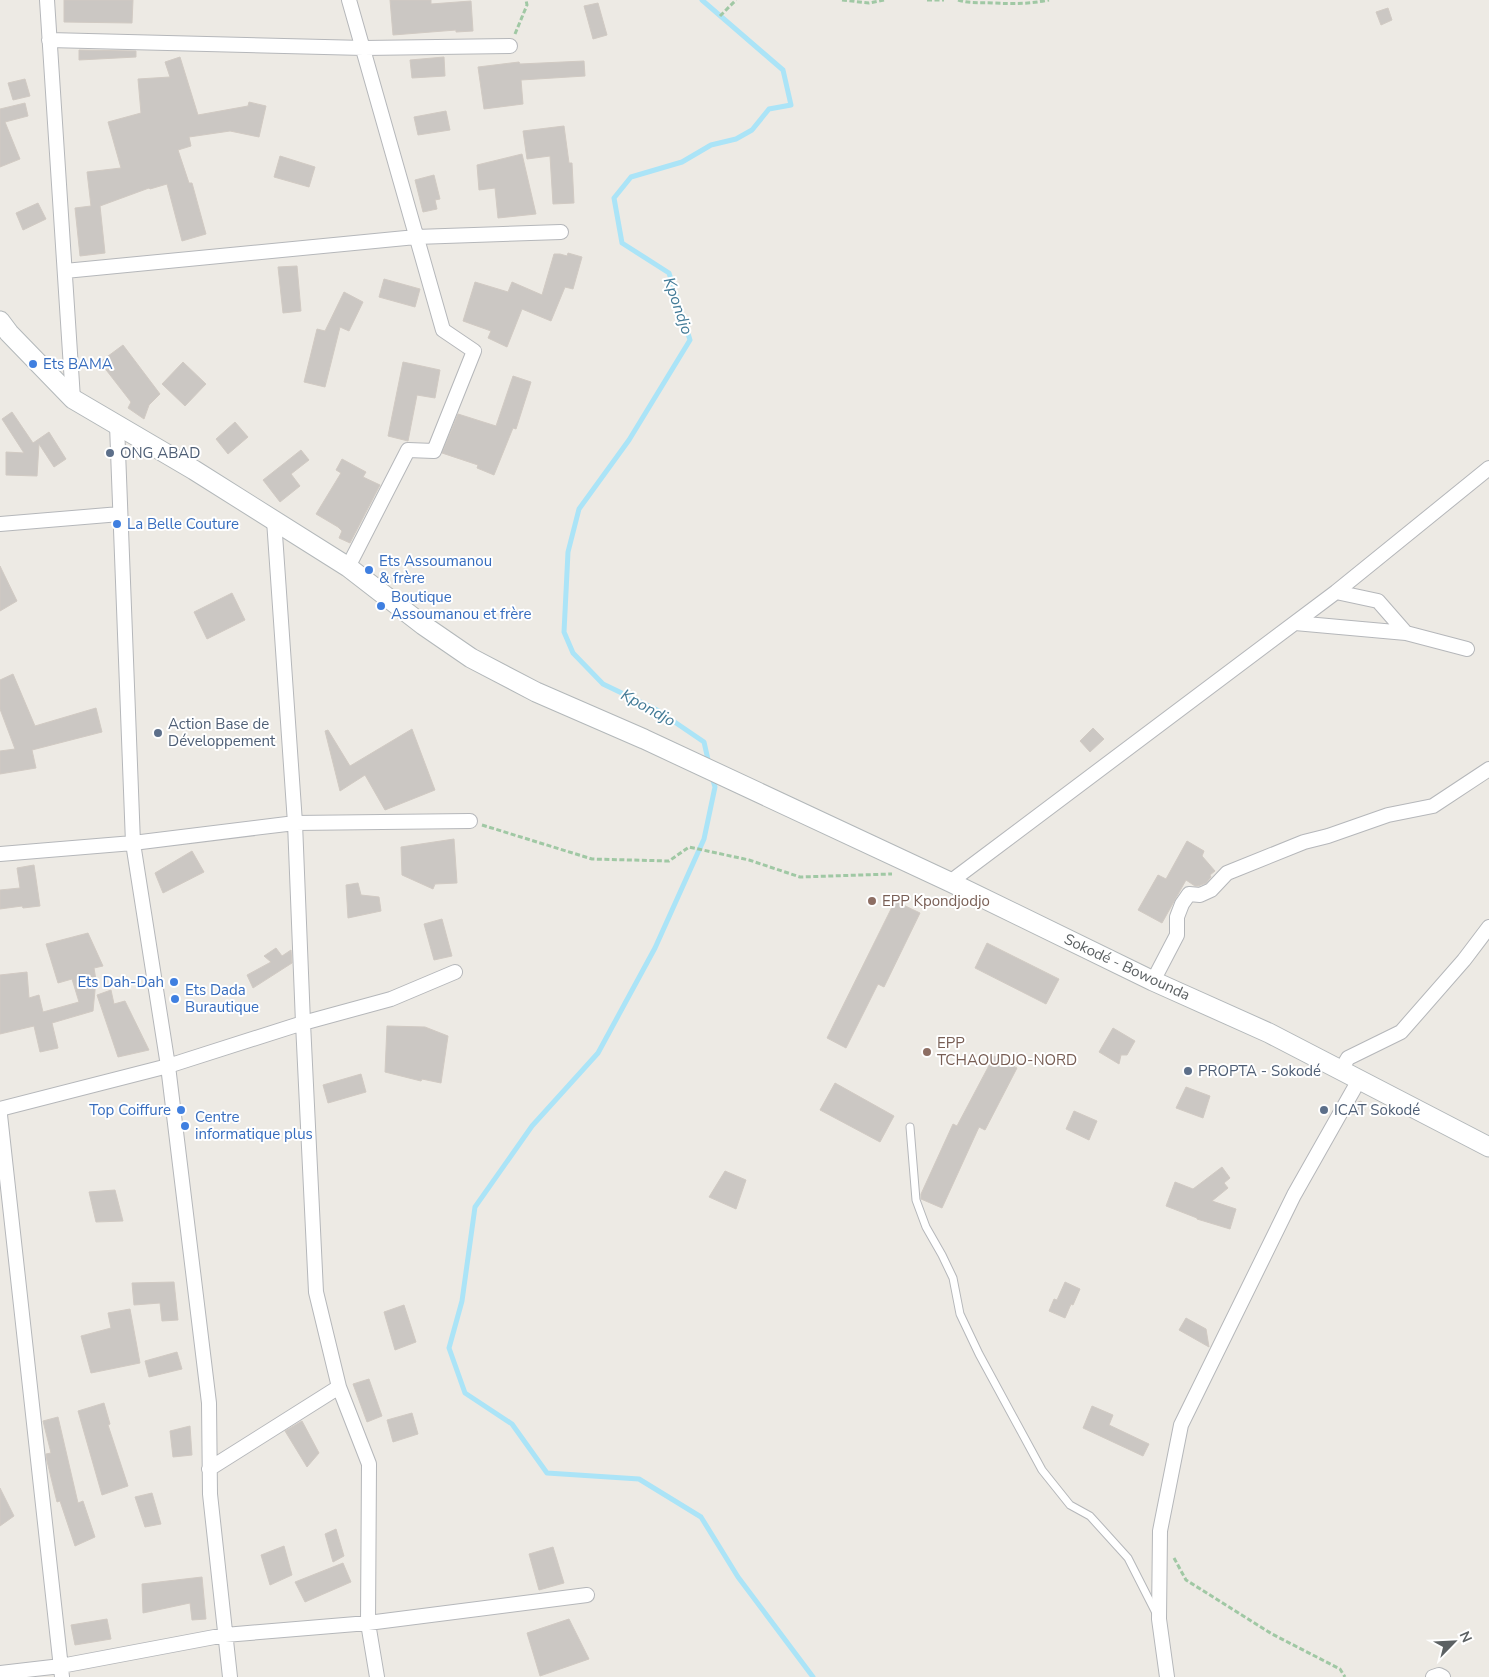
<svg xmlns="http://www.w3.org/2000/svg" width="1489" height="1677" font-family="'Nunito Sans',sans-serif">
<rect width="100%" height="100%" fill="#edeae4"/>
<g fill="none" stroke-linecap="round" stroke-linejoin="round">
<path stroke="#abe4f7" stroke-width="5" d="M702,0L783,70L791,105L769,109L752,130L736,139L711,145L682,162L631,177L614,198L622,243L669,273L690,340L629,440L579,509L568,552L564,632L573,653L603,684L657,710L704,742L709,764
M712,777L715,787L704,839L655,948L598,1053L532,1126L475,1207L462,1301L449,1348L465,1393L512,1424L547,1473L639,1479L701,1517L738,1577L813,1677"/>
</g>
<path fill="#cbc7c3" stroke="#d1cac3" d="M64,0H133L132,23L64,22Z
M390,0H431V4L471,1L473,31L456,32V30L393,35Z
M598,3L607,35L593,39L584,6Z
M1388,8L1392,20L1381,25L1376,12Z
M79,50L136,51V57L79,60Z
M180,57L198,115L248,106L249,102L266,106L259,137L230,131L189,137L191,146L178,150L189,183H192L206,234L182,241L167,184L150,189L149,188L100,206L105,253L80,256L75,208L91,206L87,172L121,168L108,122L141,113L138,79L170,77L165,62Z
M444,57L445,76L412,78L410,60Z
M584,61L585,76L521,80L523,104L484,109L478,67L519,62L520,64Z
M25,79L30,96L13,100L8,83Z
M25,103L28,116L5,122L20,159L0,167V109Z
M446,111L450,130L418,135L414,117Z
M564,126L569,163H572L574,203L553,204L550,156L527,159L523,131Z
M522,154L536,214L498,218L495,188L479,190L477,165Z
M280,156L315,167L309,187L274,177Z
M434,175L440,199L435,200L437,209L423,212L415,180Z
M38,203L46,219L23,230L16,213Z
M568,253L582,257L573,289L565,287L551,321L522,309L507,347L488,338L491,331L463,321L475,282L508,292L512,282L542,295L554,254H560L567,256Z
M297,266L301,311L283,313L278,267Z
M384,279L420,289L415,307L379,297Z
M344,292L363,302L349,331L340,327L325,387L304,382L317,329L325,331Z
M123,345L160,394L149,405L144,419L128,408L131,402L100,362Z
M183,362L206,384L185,406L162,384Z
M403,362L440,370L435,398L417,395L408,441L388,436Z
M513,376L531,382L516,429L513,428L494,475L477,468L478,465L442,453L458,414L496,426Z
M12,412L33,443L49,432L66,459L54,467L39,444L37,476L6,475V452L24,453L2,419Z
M235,422L248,437L228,454L216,439Z
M301,450L309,460L291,474L300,486L280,502L263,480Z
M342,459L366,472L363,477L380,485L350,543L339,538L342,531L338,527L316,514L341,473L336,470Z
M0,566L17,601L0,611Z
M232,593L245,620L207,639L194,612Z
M13,674L35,726L96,708L102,732L32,750L36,768L0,774V751L15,749L0,709V680Z
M1093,728L1104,739L1090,752L1080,741Z
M412,729L435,790L385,810L365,775L340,791L325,731L328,730L350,766Z
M454,839L457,883L435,884L433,889L402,875L401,847Z
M1187,841L1204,851L1202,856L1215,871L1210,875L1211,877L1206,883L1198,886H1195L1186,880L1162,923L1138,910L1158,875L1166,879Z
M192,851L204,872L163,893L155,873Z
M34,865L40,906L23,908L22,906L0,909V890L20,888L17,868Z
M358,883L361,895L379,897L381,911L348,918L346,885Z
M895,901L920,913L884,987L878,984L846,1048L827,1038Z
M442,919L452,956L434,960L424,924Z
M88,933L103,966L94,968L96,980L93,1011L52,1023L58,1048L40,1052L34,1026L0,1034V975L27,972L29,998L39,995L43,1012L79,1002L72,979L58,983L46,944Z
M987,943L1059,979L1046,1004L975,968Z
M276,948L282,956L291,950L292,963L253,988L247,975L271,962L264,956Z
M111,990L114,1004L125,1001L149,1050L118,1057L97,995Z
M387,1026L425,1027L448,1036L441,1083L422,1079L421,1081L385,1072Z
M1113,1028L1135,1041L1127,1055H1121L1119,1064L1099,1052Z
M994,1056L1017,1068L985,1130L979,1127L942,1208L921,1199V1194L953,1124L957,1126Z
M361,1074L366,1092L328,1103L323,1085Z
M835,1083L894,1116L880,1142L820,1110Z
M1186,1087L1210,1096L1203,1118L1176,1108Z
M1361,1101L1365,1110L1360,1115L1350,1114L1356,1103Z
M1074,1111L1097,1121L1089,1140L1066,1129Z
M1222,1167L1230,1178L1224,1183L1228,1188L1212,1201L1236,1209L1230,1229L1197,1219V1218L1166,1206L1175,1182L1193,1189Z
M725,1171L746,1180L736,1209L709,1197Z
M115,1190L123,1221L96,1222L89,1192Z
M174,1282L178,1320L162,1321L160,1303L134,1305L132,1283Z
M1065,1282L1080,1289L1073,1305L1071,1304L1065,1318L1049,1311L1054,1299L1057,1300Z
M404,1305L416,1342L395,1350L384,1312Z
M130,1309L140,1363L91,1373L81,1336L111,1328L108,1313Z
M1186,1318L1206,1329L1209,1347L1179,1330Z
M177,1352L182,1369L149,1377L145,1361Z
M369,1379L382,1416L367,1422L353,1384Z
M104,1403L110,1424L108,1425L128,1486L102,1495L78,1411Z
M1092,1406L1113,1415L1109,1425L1149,1444L1143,1456L1083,1428Z
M412,1413L418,1434L393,1442L387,1420Z
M58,1417L78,1503L83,1501L95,1537L75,1546L60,1501L57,1502L47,1461L46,1454L51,1453L43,1421Z
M302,1421L319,1453L307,1467L285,1431Z
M190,1426L192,1455L173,1457L170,1431Z
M0,1488L14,1516L0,1526Z
M152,1493L161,1524L145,1527L135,1497Z
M336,1529L344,1556L333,1562L325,1534Z
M284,1546L292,1575L270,1585L261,1555Z
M553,1547L564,1583L539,1590L529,1554Z
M343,1563L351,1582L305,1602L295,1582Z
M202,1577L206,1619L192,1620L190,1603L143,1613L142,1584Z
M107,1619L111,1639L75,1645L71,1625Z
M569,1619L589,1659L540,1676L527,1633Z"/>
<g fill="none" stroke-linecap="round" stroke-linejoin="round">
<g stroke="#b5b7ba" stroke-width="9">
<path id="service" d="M910,1127L916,1200L926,1227L942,1255L953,1278L960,1314L979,1354L1042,1470L1070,1505L1090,1516L1128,1558L1157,1615"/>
</g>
<g stroke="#b5b7ba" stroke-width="16">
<path id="minor" d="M47,0L73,399
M49,40L364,48L510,46
M65,271L416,237L561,232
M117,425L133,843L168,1066L209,1403L210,1494L230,1677
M274,520L295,823L303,1023L316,1292L339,1387L369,1464L368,1623L377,1677
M0,524L120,514
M348,567L408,450L434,451L474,351L443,330L349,0
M1336,592L1378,601L1406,633
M1295,623L1406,633L1467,649
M0,854L133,843L295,823L470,821
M950,882L1336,592L1489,468
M1153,981L1177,935V917L1182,904L1189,894L1200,895L1211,890L1227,873L1304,842L1328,836L1388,815L1433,806L1489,769
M1341,1070L1348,1058L1401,1032L1464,960L1489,927
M0,1109L168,1066L303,1023L391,999L455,972
M0,1115L62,1677
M209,1469L339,1387
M0,1673L61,1666L225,1635L368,1623L587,1595
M1167,1677L1159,1619L1160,1531L1181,1425L1294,1195L1359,1080
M1433,1677L1439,1675L1443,1677"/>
</g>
<g stroke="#b3b8ba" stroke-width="21">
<path id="secondary" d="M0,321L9,333L73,399L194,470L348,567L423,625L471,658L536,692L644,739L950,882L1153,981L1269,1033L1489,1147"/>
</g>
<path stroke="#a0c8a4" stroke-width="3" stroke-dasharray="5 2.5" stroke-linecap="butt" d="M842,0L869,3L884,0
M927,0H944
M958,0C971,4 980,2 993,3C1014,4 1029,4 1049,0
M720,16L736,0
M515,34L527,5L526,0
M482,825L592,859L669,861L689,847L749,860L800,877L892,874
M1174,1558L1186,1580L1272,1634L1340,1669L1345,1677"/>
<use href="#service" stroke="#fff" stroke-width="7"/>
<use href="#minor" stroke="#fff" stroke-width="14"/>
<use href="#secondary" stroke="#fff" stroke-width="19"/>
</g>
<g fill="#3f7fe0" stroke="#fff" stroke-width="2">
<circle cx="33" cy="364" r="5"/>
<circle cx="117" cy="524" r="5"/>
<circle cx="369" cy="570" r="5"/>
<circle cx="381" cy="606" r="5"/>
<circle cx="174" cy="982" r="5"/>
<circle cx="175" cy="999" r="5"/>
<circle cx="181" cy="1110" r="5"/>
<circle cx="185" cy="1126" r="5"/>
</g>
<g fill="#5c6f8a" stroke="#fff" stroke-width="2">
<circle cx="110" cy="453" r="5"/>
<circle cx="158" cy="733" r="5"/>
<circle cx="1188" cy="1071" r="5"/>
<circle cx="1324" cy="1110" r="5"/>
</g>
<g fill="#8d6e63" stroke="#fff" stroke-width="2">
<circle cx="872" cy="901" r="5"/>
<circle cx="927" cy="1052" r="5"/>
</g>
<g text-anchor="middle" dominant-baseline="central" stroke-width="4" stroke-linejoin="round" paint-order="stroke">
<g font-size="15" fill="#366cbe" stroke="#fff" text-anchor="start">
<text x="43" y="364">Ets BAMA</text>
<text x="127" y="524">La Belle Couture</text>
<text x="379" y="561">Ets Assoumanou<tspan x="379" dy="17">&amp; frère</tspan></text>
<text x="391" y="597">Boutique<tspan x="391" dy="17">Assoumanou et frère</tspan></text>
<text x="164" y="982" text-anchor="end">Ets Dah-Dah</text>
<text x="185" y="990">Ets Dada<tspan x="185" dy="17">Burautique</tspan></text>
<text x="171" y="1110" text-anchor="end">Top Coiffure</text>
<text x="195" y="1117">Centre<tspan x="195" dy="17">informatique plus</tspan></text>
</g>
<g font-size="15" fill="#4e5e75" stroke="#fff" text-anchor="start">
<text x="120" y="453">ONG ABAD</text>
<text x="168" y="724">Action Base de<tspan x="168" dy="17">Développement</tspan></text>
<text x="1198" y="1071">PROPTA - Sokodé</text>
<text x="1334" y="1110">ICAT Sokodé</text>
</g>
<g font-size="15" fill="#785e54" stroke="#fff" text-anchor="start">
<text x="882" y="901">EPP Kpondjodjo</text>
<text x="937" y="1043">EPP<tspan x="937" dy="17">TCHAOUDJO-NORD</tspan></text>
</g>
<g font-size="15" fill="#5c6163" stroke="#fff">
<text transform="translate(1127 967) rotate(25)">Sokodé - Bowounda</text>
</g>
<g font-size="16" font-style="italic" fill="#437b97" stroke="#fff">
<text transform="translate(678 306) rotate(71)">Kpondjo</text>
<text transform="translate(648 708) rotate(29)">Kpondjo</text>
</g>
</g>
<g transform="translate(1454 1642) rotate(66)" stroke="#ffffff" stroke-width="4" paint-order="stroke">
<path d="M0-4L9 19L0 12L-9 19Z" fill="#5c6163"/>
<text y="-8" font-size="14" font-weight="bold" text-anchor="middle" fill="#5c6163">N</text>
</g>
</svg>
